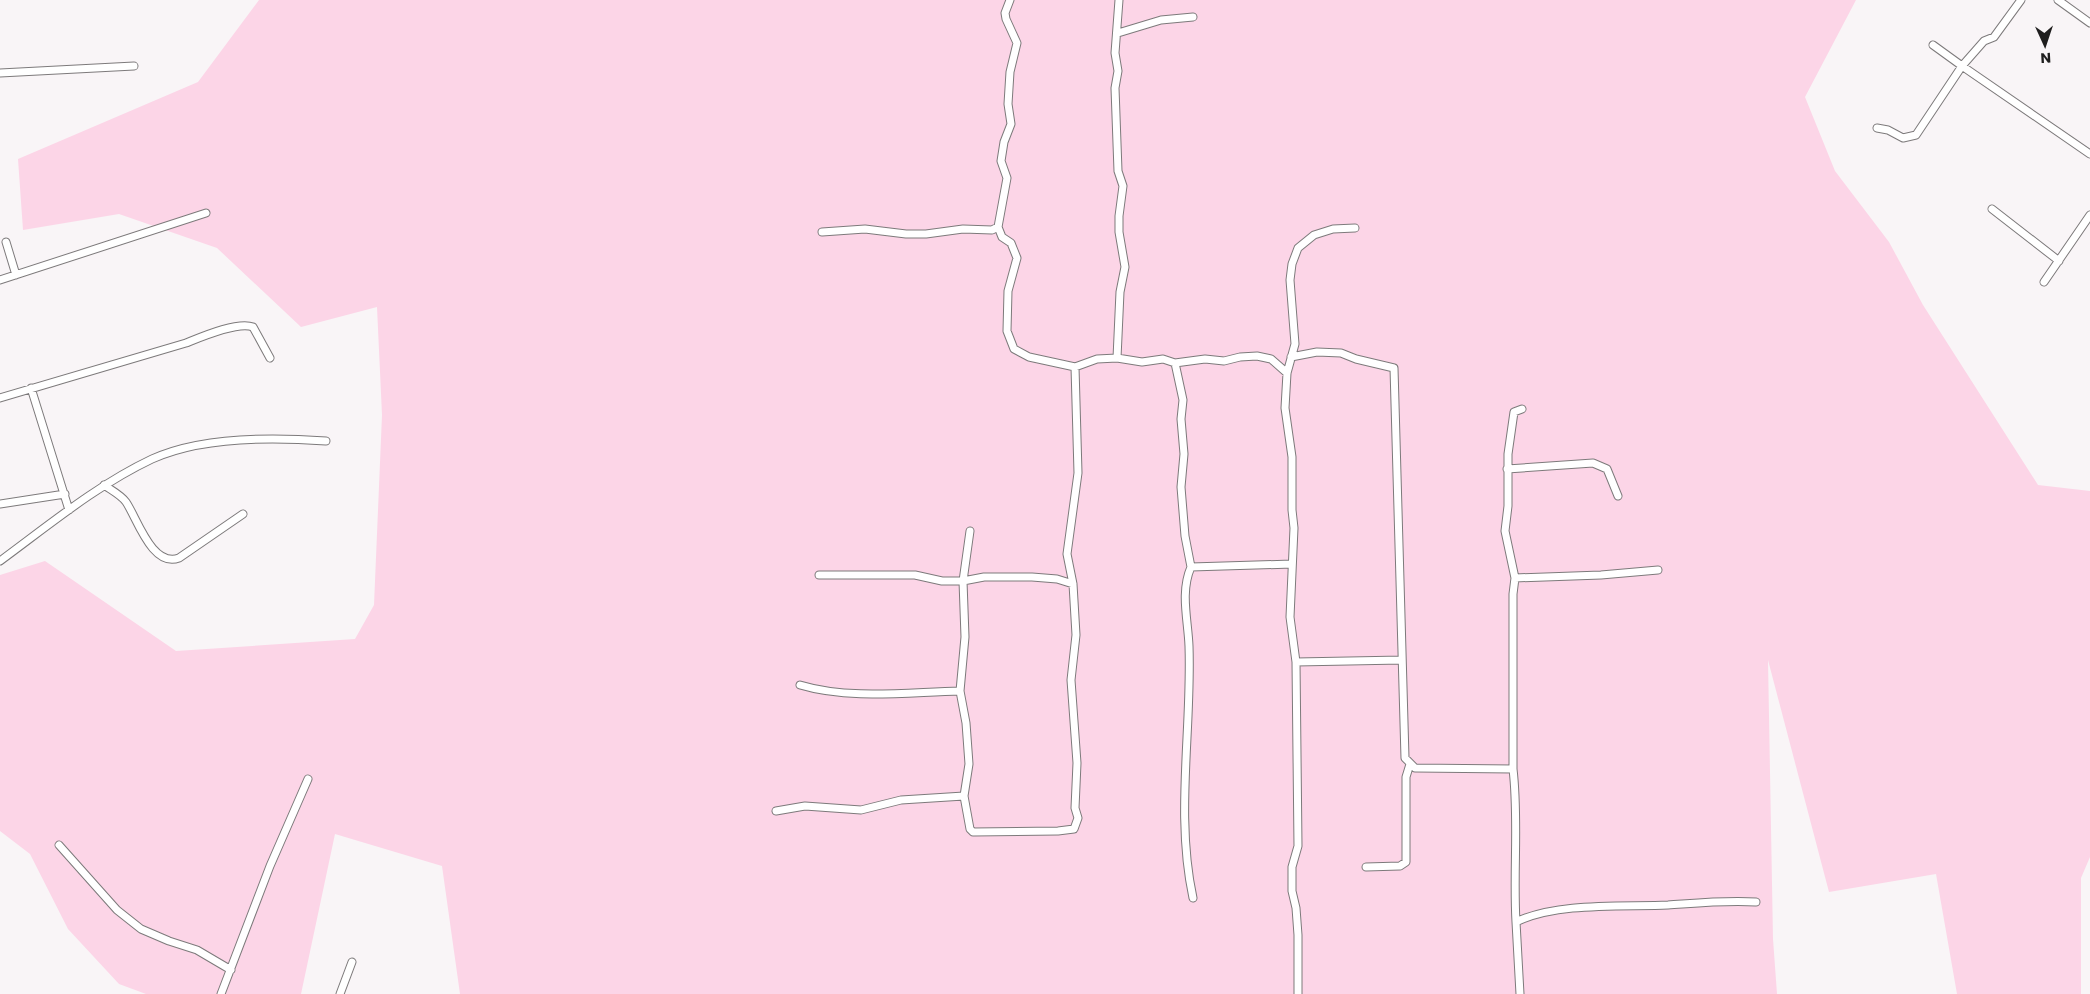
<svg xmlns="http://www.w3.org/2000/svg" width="2090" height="994" font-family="Poppins,sans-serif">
<rect width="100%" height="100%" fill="#f9f5f7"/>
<path fill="#fcd5e7" d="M259,0H1856L1805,97L1835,171L1889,242L1923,305L2038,485L2090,491V857L2081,878V994H1957L1936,874L1829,892L1768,660L1773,939L1777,994H460L442,866L335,834L301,994H146L119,984L68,929L30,854L0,831V575L45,561L176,651L355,639L374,605L382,415L377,307L301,327L217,248L119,214L23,230L18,159L198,82Z"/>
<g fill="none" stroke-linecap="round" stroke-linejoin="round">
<g stroke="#7d7a7b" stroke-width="9">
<path id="minor" d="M1010,0L1005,13L1006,19L1017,43L1010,72L1008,104L1011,124L1004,142L1001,161L1007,178L998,227L1002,237L1011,243L1017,258L1008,291L1007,331L1014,349L1029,357L1075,367
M2058,0L2090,23
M1118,33L1161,20L1193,17
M1933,45L1962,66L1984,41L1994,37L2021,0
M0,73L134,66
M1877,128L1888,130L1903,138L1916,135L1962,66L2090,154
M1992,209L2059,261
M822,232L865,229L906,234H926L963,229L992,230L998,227
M6,242L16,275
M0,280L206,213
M2044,282L2090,215
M1291,357L1317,352L1341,353L1356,359L1394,368L1405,758L1415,768L1513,769C1519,820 1513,871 1516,922
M1117,358L1120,292L1125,267L1119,232V216L1123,186L1118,171L1115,88L1118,71L1115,53L1119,0
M1175,363L1183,400L1181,419L1184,454L1181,487L1185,536L1191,567L1292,564
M31,388L69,510
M0,398L186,343C201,337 238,321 253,327L270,358
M1507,469L1593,463L1607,469L1618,496
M104,485C111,490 121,495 126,502C137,518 152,568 179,558L243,514
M0,504L65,494
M970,531L963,581L965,637L960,691L966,723L969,764L964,796L970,829L973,832L1058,831L1074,829L1078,818L1075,808L1077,763L1071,680L1076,635L1073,584L1067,554L1078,473L1075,367L1097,359L1117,358L1142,362L1163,359L1175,363L1205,359L1224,361L1240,357L1257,356L1271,359L1287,373
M0,561C49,525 97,485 152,459C202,436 272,437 326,441
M1191,567C1180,592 1188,620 1189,646C1192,730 1175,815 1193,898
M819,575H915L942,581H963L984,577H1032L1057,579L1073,584
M1515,578L1505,531L1508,506V454L1514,412L1522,409
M1296,662L1402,660
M800,685C850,700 908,692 960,691
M1513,769V594L1515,578L1601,575L1658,570
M776,811L805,806L861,810L901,800L964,796
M59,845L117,910L141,929L169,941L197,950L231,970
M1366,867L1400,866L1406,862V777L1410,764
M221,994L270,866L308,779
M340,994L352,962
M1298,994V935L1296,908L1292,891V867L1298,846L1296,662L1290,617L1294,528L1292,510V457L1285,408L1287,373L1295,344L1290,280L1292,264L1298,248L1314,235L1333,229L1355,228
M1520,994L1516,922C1557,902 1623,907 1668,905C1697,903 1726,900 1756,902"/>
</g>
<use href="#minor" stroke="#fff" stroke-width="7"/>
</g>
<g transform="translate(2045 45) rotate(177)" stroke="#f9f5f7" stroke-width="4" paint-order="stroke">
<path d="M0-4L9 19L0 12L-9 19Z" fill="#1f1e1e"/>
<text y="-8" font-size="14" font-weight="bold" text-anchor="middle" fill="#1f1e1e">N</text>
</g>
</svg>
